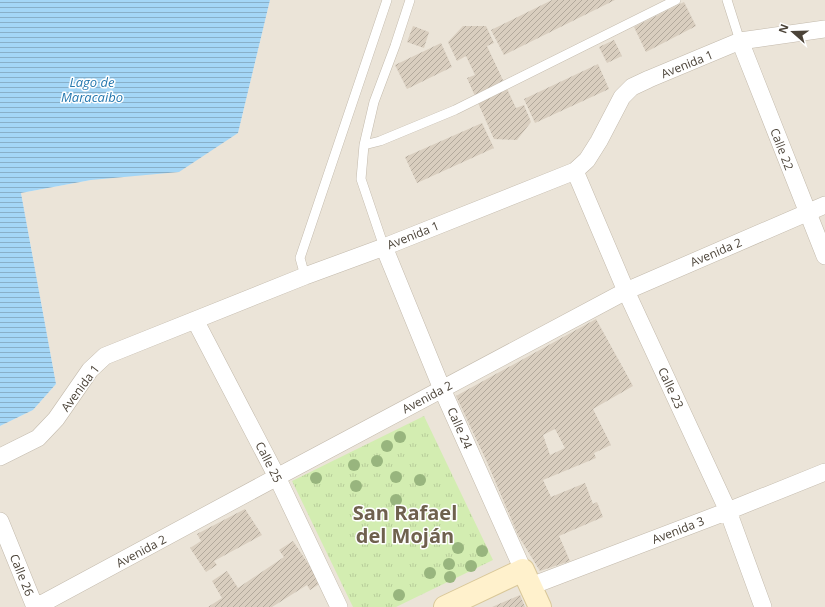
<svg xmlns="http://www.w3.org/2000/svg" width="825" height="607" font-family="'Open Sans',sans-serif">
<defs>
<pattern id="grass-tufts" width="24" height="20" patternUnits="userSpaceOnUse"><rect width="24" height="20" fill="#d3edb1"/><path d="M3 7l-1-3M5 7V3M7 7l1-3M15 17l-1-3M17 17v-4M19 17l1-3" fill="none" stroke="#b7cc99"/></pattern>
<pattern id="water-rules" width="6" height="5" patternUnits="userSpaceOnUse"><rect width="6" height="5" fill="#a4d6f6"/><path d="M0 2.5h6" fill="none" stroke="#88afc8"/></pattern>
<pattern id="building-hatch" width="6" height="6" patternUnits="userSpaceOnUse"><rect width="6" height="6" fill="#d9cebf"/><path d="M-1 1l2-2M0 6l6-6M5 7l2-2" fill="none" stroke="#b2a99c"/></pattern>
</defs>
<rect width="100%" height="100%" fill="#f6f2eb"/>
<path fill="#ebe4d8" d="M270,0H825V607H0V426L33,410L56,384L21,193L91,180L238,133Z"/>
<path fill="url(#grass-tufts)" d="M424,416L493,560L396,607H353L292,481Z"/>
<path fill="url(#water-rules)" d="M0,0H270L238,133L179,172L91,180L21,193L56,384L33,410L0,426Z"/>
<path fill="url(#building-hatch)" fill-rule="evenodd" d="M552,0H615L504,55L491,30Z
M684,2L696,26L646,52L634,27Z
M413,26L429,32L424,48L407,42Z
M463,26H486L494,43L487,46L516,108L524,105L531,122L517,140L494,139L467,78L475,75L466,56L457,61L448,42Z
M614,40L622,56L607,63L599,47Z
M441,43L452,67L407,89L395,65Z
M598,64L609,89L535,123L524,99Z
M482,123L494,148L417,183L405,157Z
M596,319L633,386L593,409L611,445L594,453L596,458L543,480L551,497L585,483L593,504L597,502L603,517L559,536L570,561L540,571L518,535L487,462L456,396ZM555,429L565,448L550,455L543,435Z
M245,509L262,535L214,561L217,565L206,572L190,548L201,541L197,534Z
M293,541L321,583L310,590L307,585L272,607H208L222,598L212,581L227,571L238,588L284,557L279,550Z
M520,595L525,607H492Z"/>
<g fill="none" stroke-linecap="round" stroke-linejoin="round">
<g stroke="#c3baac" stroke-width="10">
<path id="lane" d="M727,0L740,41
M364,145L380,141L455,110L676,0
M384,247L361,179L364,145L374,102L395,46L410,0
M305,276L300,258L387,0"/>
</g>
<g stroke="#c3baac" stroke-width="18">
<path id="street" d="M740,41L825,256
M575,171L626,291L728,511L763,607
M384,247L442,389L523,570
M195,320L277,477L339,607
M0,457L38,438L56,419L90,370L105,356L305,276L384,247L575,171L587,160L599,141L622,97L632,87L649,79L740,41L825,29
M0,521L35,607
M531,586L728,511L825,472
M36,607L277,477L626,291L825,205"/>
</g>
<g stroke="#d9c798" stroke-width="24">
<path id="secondary" d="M445,607L523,570L540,607"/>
</g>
<use href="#lane" stroke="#fff" stroke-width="9"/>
<use href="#street" stroke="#fff" stroke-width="17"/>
<use href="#secondary" stroke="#fff1cc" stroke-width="22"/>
</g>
<g fill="#98b57e">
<circle cx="400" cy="437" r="6"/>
<circle cx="387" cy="446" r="6"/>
<circle cx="377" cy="461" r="6"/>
<circle cx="354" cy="465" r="6"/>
<circle cx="396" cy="477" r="6"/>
<circle cx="316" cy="478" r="6"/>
<circle cx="420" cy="480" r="6"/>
<circle cx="356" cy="486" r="6"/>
<circle cx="396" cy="500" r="6"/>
<circle cx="458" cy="548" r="6"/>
<circle cx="482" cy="551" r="6"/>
<circle cx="449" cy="564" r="6"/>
<circle cx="471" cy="566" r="6"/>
<circle cx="430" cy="573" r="6"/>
<circle cx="450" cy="577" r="6"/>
<circle cx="399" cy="595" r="6"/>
</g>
<g text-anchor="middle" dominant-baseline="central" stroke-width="3" stroke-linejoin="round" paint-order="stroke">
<g font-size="12" fill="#4b4338" stroke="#fff">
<text transform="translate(687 64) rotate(-22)">Avenida 1</text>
<text transform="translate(782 149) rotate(69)">Calle 22</text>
<text transform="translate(413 235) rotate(-22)">Avenida 1</text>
<text transform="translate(716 252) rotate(-23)">Avenida 2</text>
<text transform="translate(80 388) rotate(-53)">Avenida 1</text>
<text transform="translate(671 388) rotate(65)">Calle 23</text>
<text transform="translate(427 397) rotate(-28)">Avenida 2</text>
<text transform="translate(460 428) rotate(66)">Calle 24</text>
<text transform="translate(269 462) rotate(63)">Calle 25</text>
<text transform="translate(678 530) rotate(-21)">Avenida 3</text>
<text transform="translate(141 551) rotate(-28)">Avenida 2</text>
<text transform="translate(22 575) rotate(68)">Calle 26</text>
</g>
<g font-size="13" font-style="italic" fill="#2578af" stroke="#fff">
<text x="92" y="82">Lago de<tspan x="92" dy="15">Maracaibo</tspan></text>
</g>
<g font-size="20" font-weight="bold" fill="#6f614e" stroke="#fff">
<text x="405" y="512">San Rafael<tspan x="405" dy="23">del Moján</tspan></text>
</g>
</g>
<g transform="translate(793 32) rotate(290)" stroke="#ffffff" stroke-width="3" paint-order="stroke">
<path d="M0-3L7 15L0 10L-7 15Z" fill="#4b4338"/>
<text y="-6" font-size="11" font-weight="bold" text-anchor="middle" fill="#4b4338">N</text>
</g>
</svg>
